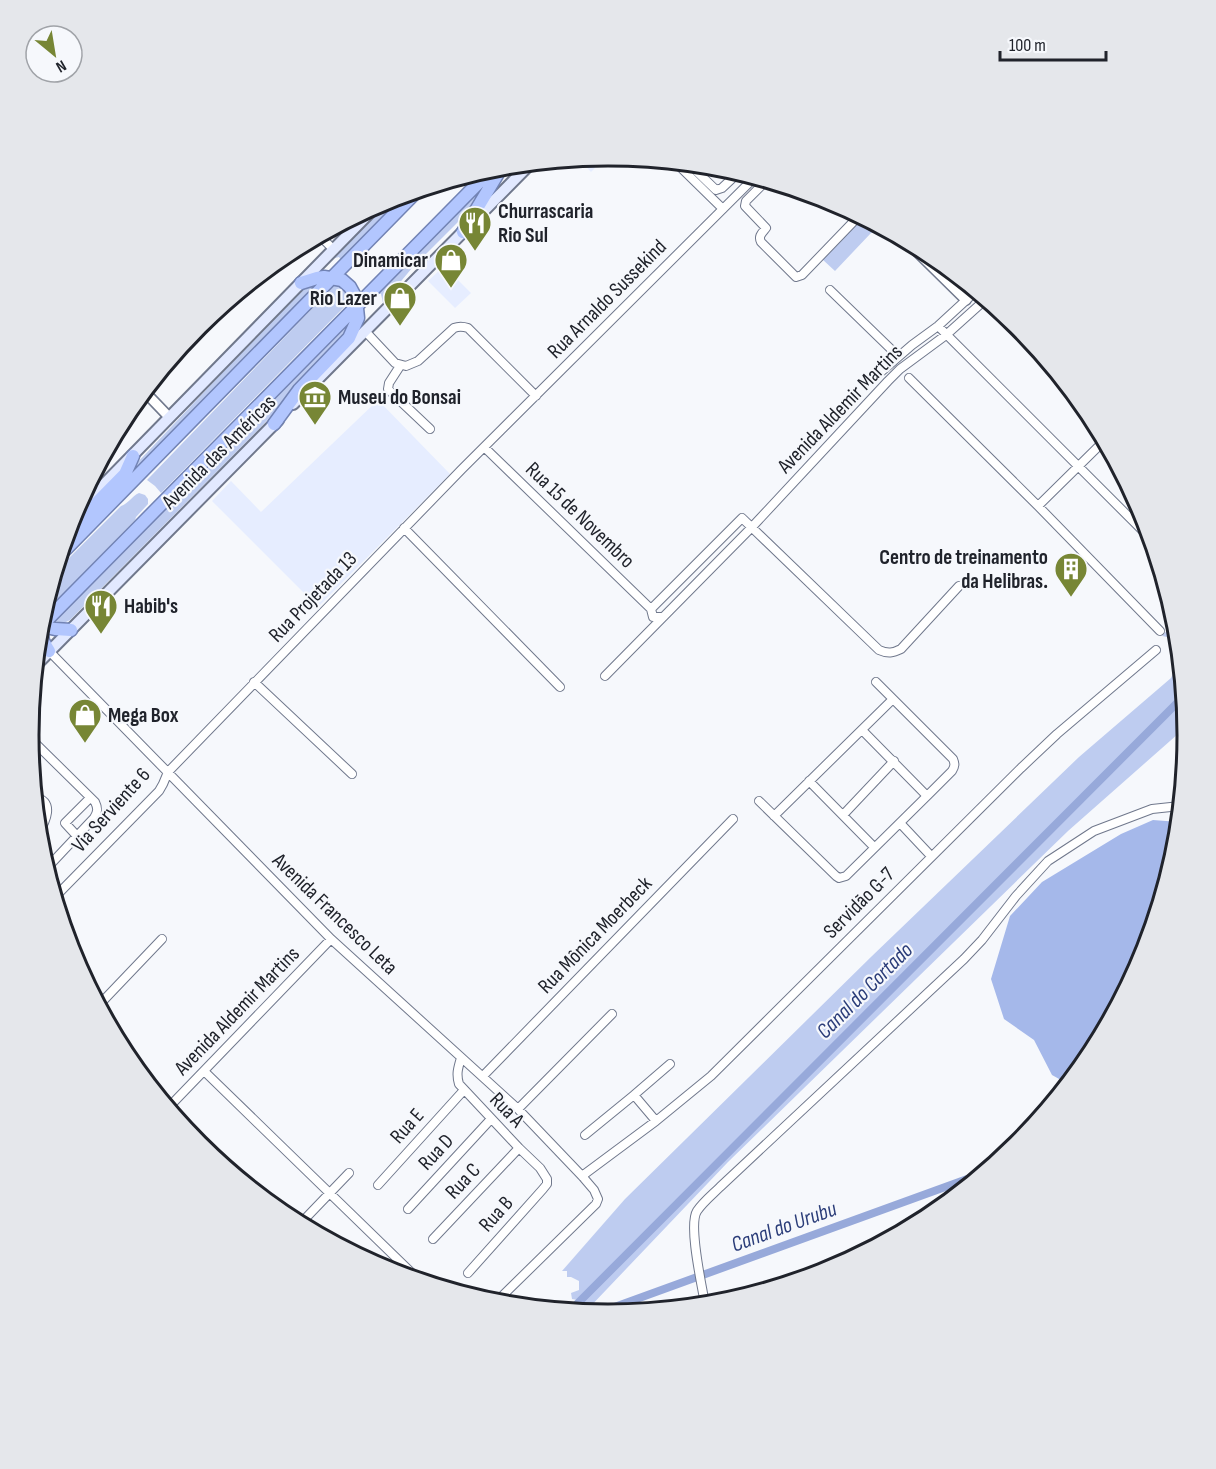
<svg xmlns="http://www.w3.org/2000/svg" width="1216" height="1469" font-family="'Sofia Sans Condensed',sans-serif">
<rect width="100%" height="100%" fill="#f6f8fc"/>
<path fill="#e6edff" d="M608,155L591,172L578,158Z
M444,266L471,293L455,308L428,281Z
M378,400L450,474L318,607L212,501L231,481L261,512Z"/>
<path fill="#beccf0" d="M493,172L469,211L412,268L383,303L381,294L374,292Z
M411,191L342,262L339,257L331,259L392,197Z
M861,216L876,224L885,232L880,231L871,233L835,271L822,259L859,221Z
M322,283L62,548L65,539L298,293L314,285Z
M336,284L343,287L353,298L161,493L155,486L147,480Z
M354,313L346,334L260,428L70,620L58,626L51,623Z
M139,493L145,495L148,499V504L136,517L135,520L57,600L48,592L54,573L121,506C128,504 132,496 139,493Z
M1176,621V622L1179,645L1172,638L1162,636Z
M1180,659L1187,726L1068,831L728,1162L587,1310L583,1312L577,1311L578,1300L572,1299L571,1293L579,1290V1281L571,1277H567V1271H562L625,1199L872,956L1079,757L1171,678Z"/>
<path fill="#a5b8ea" d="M1153,820L1179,822L1176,848L1143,957L1090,1057L1068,1084L1052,1075L1034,1040L1004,1019L991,979L1010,916L1042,882L1121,834Z"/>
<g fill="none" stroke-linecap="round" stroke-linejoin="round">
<path stroke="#97a9da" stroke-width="8" d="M571,1310L1184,696
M598,1313L981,1174"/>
<g stroke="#70788c" stroke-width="10">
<path id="minor" d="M675,162L723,209
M688,163L716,190L722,188L739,172
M767,180L746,201L745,206L766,228C762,233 758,236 761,242L796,277L802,275L856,219L857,214
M319,235L334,250
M830,290L898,356
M938,326L1152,540
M365,331L395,363L406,366L418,361L454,328C459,326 462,326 468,328L536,396
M400,366L389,383L388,389L394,395L430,429
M882,371L912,345L938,326L976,291
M909,378L1038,506L1160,631
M484,447L651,609
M1038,506L1105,440
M404,528L560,687
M663,617H653L651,609L742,518L879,650C888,654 893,653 901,649L959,586
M49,651L331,939L518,1109L582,1176L594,1190L598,1199L596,1204L495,1303
M605,676L752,527L888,381L900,369L946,335L986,299
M254,682L352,774
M876,682L953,759C955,764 955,766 952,771L927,796
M29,737L95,802C98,808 98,812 94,818L46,869
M809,781L874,847
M35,797C55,802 46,821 38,834
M759,801L836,876L839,878L846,876L927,796L862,730
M843,815L894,761
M774,816L893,699
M900,823L931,856
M77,836L65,823L90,798
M55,897L159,791L163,784L168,772L462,469L755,177
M99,1005L162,939
M461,1058C458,1068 456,1074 459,1084L519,1148L540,1168L547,1179V1184L543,1189L468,1273
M204,1071L419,1280
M483,1076L733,819
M634,1095L670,1064
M168,1108L331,939
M518,1109L612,1014
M585,1135L634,1095L656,1121
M582,1176L656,1121L711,1076L1021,768L1057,734L1156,650
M378,1185L464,1090
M408,1209L491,1119
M300,1224L349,1173
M433,1239L519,1148
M705,1304C702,1286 688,1225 697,1211C703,1202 713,1194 720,1187L964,959L982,940L1016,896L1048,861L1094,831L1152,809L1180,806"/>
</g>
<g stroke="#70788c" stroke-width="12">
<path id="tertiary" d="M904,239L966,300
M144,391L169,417"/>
</g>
<g stroke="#70788c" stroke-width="14">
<path id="secondary" d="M293,404L531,163
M71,518L379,203
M35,666L278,420"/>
</g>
<g stroke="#7283b4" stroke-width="15">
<path id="trunk" d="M463,232L503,165
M274,424L299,390L349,338L358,318L356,298L350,287L342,280L324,277L317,278L301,283
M66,534L125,474L133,456
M60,555L419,189
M40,622L43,641L49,651
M41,626L55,629L71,630
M39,628L495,166"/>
</g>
<use href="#minor" stroke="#fff" stroke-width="8"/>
<use href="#tertiary" stroke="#fff" stroke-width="9"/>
<use href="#secondary" stroke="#e2e9ff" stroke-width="10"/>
<use href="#trunk" stroke="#b2c6fe" stroke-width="12"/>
</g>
<defs>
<g id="restaurant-pin" transform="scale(1.725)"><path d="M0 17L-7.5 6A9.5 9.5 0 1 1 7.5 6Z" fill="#778635" stroke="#f6f8fc"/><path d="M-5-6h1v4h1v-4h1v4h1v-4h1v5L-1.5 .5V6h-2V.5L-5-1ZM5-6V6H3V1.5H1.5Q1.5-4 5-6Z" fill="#fff"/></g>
<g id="shop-pin" transform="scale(1.725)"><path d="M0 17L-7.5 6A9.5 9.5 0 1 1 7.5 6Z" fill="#778635" stroke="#f6f8fc"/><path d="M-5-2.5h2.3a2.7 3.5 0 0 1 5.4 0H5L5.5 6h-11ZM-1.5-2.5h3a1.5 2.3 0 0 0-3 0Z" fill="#fff"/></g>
<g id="museum-pin" transform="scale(1.725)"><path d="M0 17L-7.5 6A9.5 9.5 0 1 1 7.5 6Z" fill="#778635" stroke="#f6f8fc"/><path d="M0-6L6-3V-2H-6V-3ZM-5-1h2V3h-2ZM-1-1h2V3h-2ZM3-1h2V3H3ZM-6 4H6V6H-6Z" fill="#fff"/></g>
<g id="building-pin" transform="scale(1.725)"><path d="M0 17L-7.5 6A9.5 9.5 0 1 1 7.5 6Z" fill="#778635" stroke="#f6f8fc"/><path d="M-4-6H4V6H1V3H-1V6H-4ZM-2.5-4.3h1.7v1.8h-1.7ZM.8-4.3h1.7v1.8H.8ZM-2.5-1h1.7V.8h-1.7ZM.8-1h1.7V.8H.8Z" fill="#fff"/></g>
</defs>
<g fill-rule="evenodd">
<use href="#restaurant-pin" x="475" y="223"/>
<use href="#shop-pin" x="451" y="260"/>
<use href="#shop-pin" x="400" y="298"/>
<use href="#museum-pin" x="315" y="397"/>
<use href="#building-pin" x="1071" y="569"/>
<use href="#restaurant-pin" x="101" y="606"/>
<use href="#shop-pin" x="85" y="715"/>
</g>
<g text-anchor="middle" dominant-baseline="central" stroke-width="4.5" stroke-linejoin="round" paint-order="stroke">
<g font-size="21" font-weight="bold" fill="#20232b" stroke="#f6f8fc" text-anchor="start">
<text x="498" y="211">Churrascaria<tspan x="498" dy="24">Rio Sul</tspan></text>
<text x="428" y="260" text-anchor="end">Dinamicar</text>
<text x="377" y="298" text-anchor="end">Rio Lazer</text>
<text x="338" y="397">Museu do Bonsai</text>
<text x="1048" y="557" text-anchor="end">Centro de treinamento<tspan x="1048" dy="24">da Helibras.</tspan></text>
<text x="124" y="606">Habib's</text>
<text x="108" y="715">Mega Box</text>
</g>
<g font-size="21" fill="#20232b" stroke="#f6f8fc">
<text transform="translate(607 299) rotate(-45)">Rua Arnaldo Sussekind</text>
<text transform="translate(840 409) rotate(-46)">Avenida Aldemir Martins</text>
<text transform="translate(219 452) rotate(-45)">Avenida das Américas</text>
<text transform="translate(580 515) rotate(44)">Rua 15 de Novembro</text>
<text transform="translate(313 597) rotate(-46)">Rua Projetada 13</text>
<text transform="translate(111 810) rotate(-48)">Via Serviente 6</text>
<text transform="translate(859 903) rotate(-45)">Servidão G-7</text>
<text transform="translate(335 914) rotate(44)">Avenida Francesco Leta</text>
<text transform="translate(595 935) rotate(-46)">Rua Mônica Moerbeck</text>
<text transform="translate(237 1011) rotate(-46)">Avenida Aldemir Martins</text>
<text transform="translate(507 1110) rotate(46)">Rua A</text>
<text transform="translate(407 1126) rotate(-48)">Rua E</text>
<text transform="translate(436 1152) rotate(-47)">Rua D</text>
<text transform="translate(463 1181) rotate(-47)">Rua C</text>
<text transform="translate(496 1214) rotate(-48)">Rua B</text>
</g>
<g font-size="22" font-style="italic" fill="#2b3d79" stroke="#f6f8fc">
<text transform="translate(865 991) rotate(-45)">Canal do Cortado</text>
<text transform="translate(784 1227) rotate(-20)">Canal do Urubu</text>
</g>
</g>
<path d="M0 0H1216V1469H0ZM39 735a569 569 0 1 1 1138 0a569 569 0 1 1-1138 0Z" fill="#e5e7eb" fill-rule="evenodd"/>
<path fill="none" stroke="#20232b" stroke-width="3" d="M39 735a569 569 0 1 1 1138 0a569 569 0 1 1-1138 0Z"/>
<g transform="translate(54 54) rotate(150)"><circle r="28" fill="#f6f8fc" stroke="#a0a3a8" stroke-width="1.5"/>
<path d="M0-4.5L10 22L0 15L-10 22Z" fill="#778635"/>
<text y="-9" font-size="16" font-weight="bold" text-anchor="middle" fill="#20232b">N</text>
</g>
<path d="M1000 51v9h106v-9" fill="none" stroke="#20232b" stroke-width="3"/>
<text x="1009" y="51" font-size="18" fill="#20232b" stroke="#f6f8fc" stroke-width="4.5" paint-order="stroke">100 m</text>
</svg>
